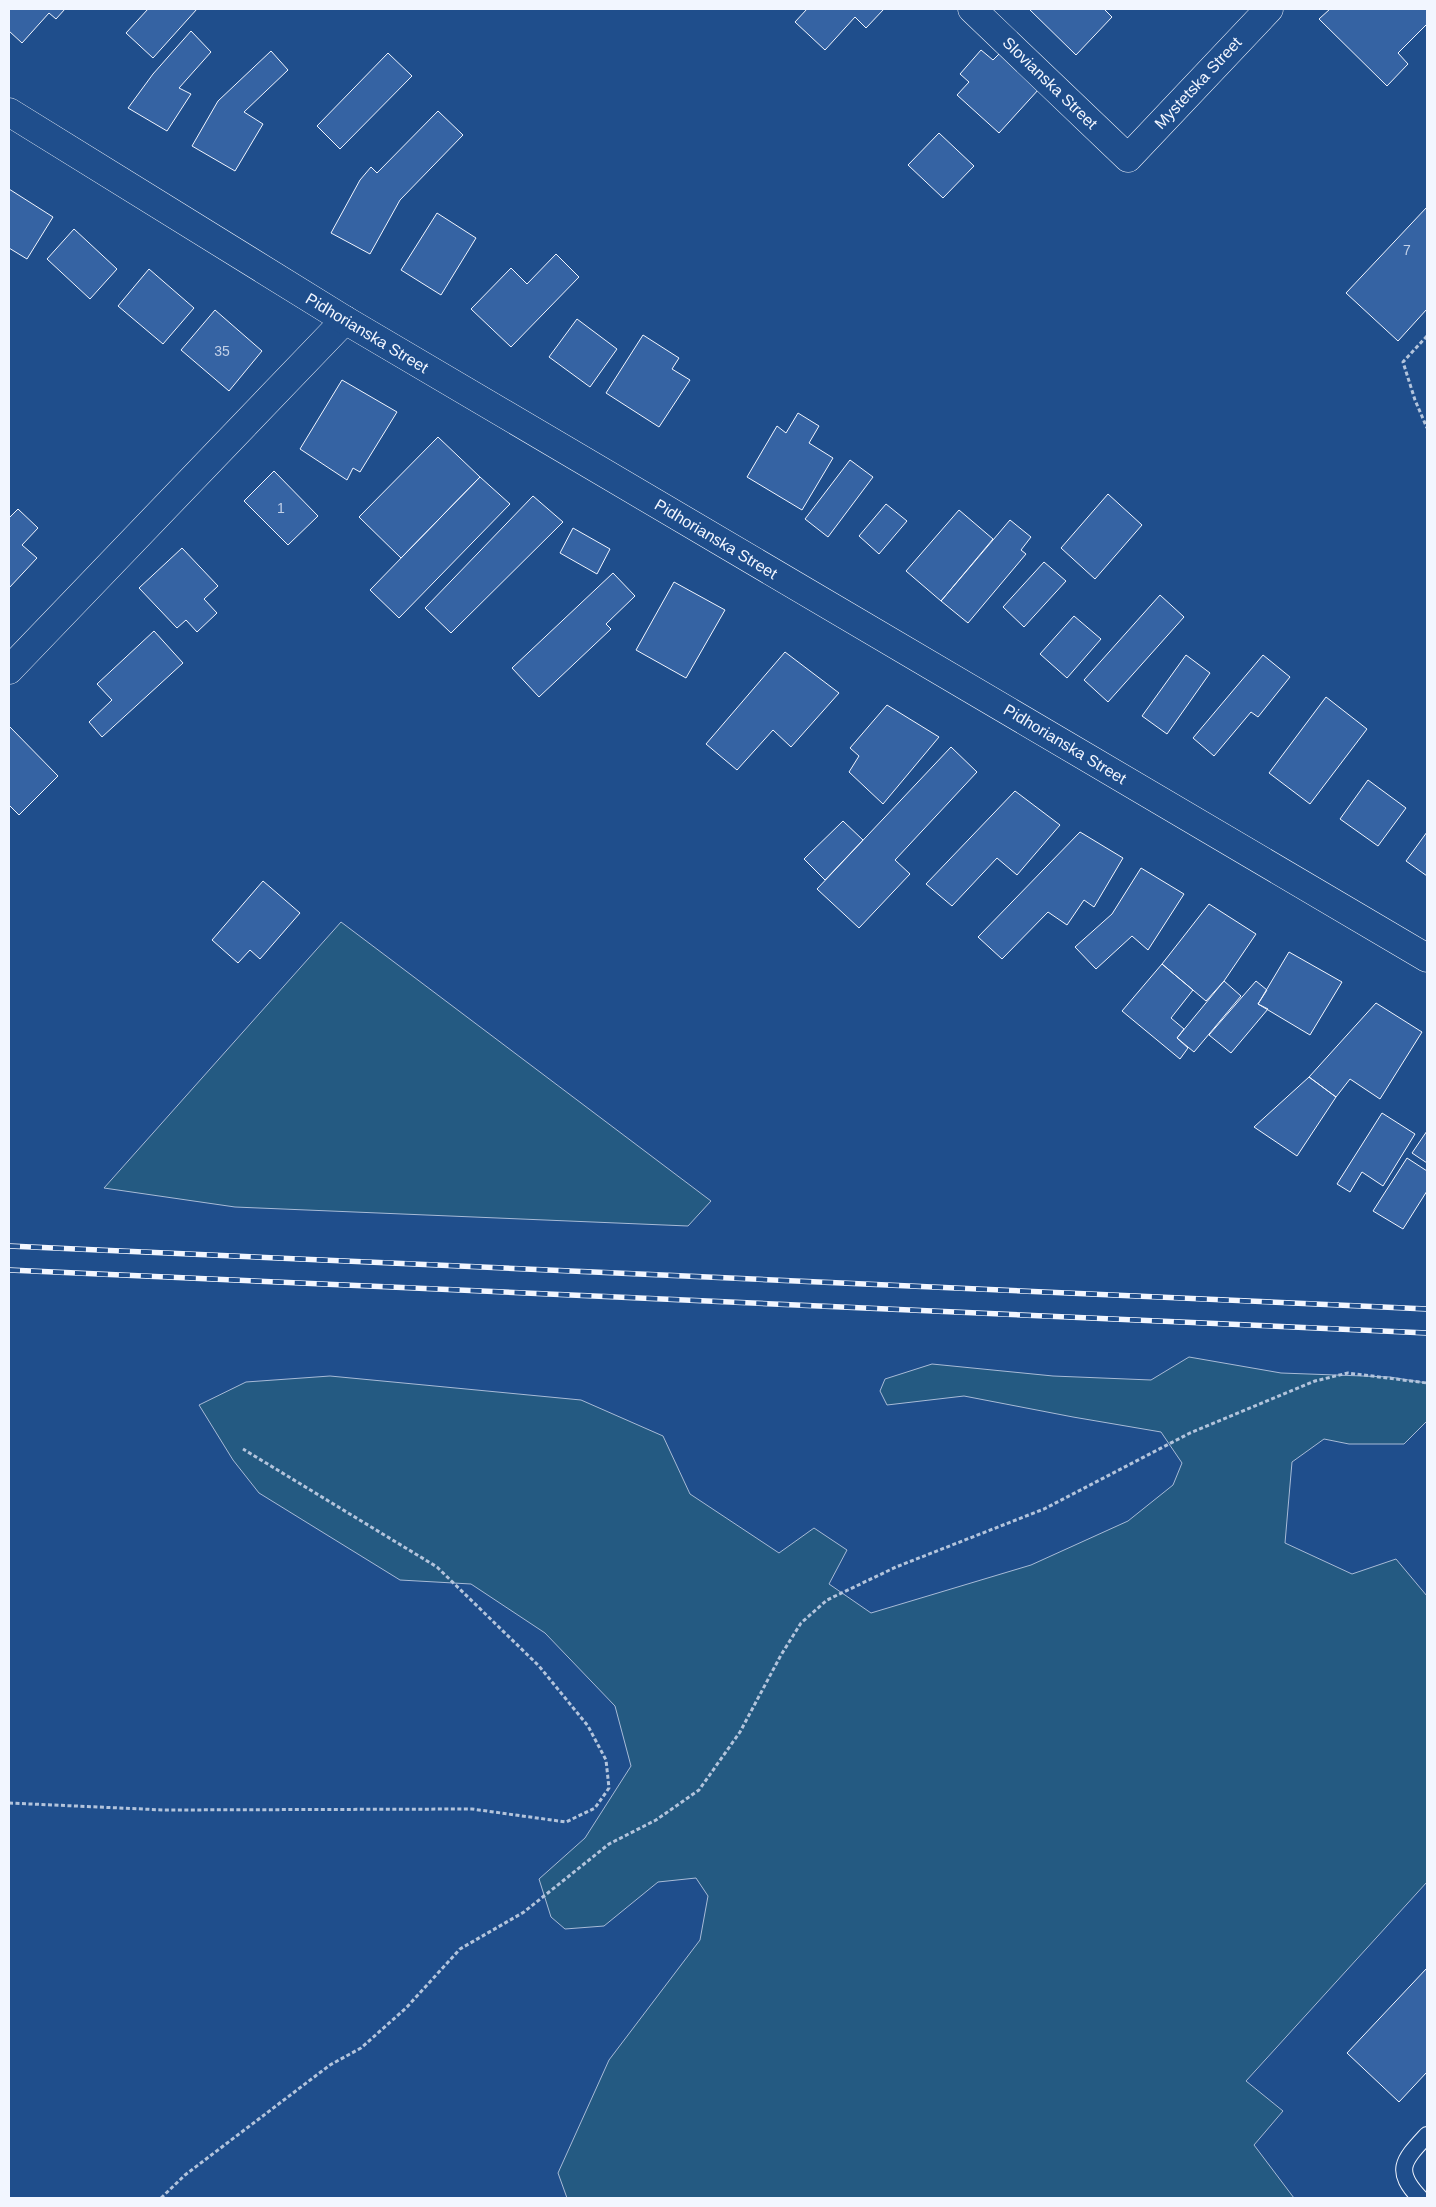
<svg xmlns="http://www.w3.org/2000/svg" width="1436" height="2207" font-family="Arial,sans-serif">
<rect width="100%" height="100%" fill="#1f4e8c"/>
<path fill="#245a82" stroke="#a8bbd7" d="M341,922L711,1201L688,1226L235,1207L104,1188Z
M1189,1357L1281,1373L1390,1377L1427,1383V1421L1404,1444H1349L1324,1439L1292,1462L1285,1543L1352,1574L1396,1559L1427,1596V1882L1246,2081L1283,2111L1254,2145L1294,2198H567L558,2173L609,2060L700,1940L708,1896L696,1878L658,1882L604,1926L565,1929L551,1917L539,1879L585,1838L631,1766L615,1706L545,1633L471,1584L400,1580L259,1493L233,1460L199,1405L246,1382L330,1376L581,1400L663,1436L690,1494L779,1553L814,1528L847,1550L829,1584L871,1613L1031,1565L1128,1521L1173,1485L1182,1463L1161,1432L1073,1417L964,1396L887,1405L880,1391L885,1379L932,1364L1053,1376L1151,1380Z"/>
<path fill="#3563a3" stroke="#f2f6ff" d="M9,9H65L56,19L49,13L22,43L9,31Z
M148,9H197L153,58L126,33Z
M807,9H884L866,28L855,17L825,50L795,22Z
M1029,9H1104L1112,17L1076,55Z
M1330,9H1427V24L1398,53L1408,64L1387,86L1319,19Z
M191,31L211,52L179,88L191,94L167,131L128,108L153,74Z
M981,50L993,60L1000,53L1039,89L999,133L957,95L969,82L960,74Z
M271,51L288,70L244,112L263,124L235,171L192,146L218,101Z
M388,53L412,76L340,149L317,126Z
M438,111L463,135L400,200L370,254L331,233L360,180L371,167L377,173Z
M939,133L974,166L943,198L908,165Z
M9,189L53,217L27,259L9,248Z
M1427,207V309L1398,341L1346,293Z
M437,213L476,238L441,295L401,270Z
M74,229L117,269L90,299L47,259Z
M556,254L579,277L511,347L471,309L511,268L527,284Z
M149,269L194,308L163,344L118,306Z
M215,310L262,351L229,391L181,350Z
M577,319L617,349L590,387L549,357Z
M643,335L679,358L672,369L690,380L659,427L606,393Z
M342,380L397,412L360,472L353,468L347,480L300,449Z
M798,413L819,426L809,443L833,458L802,510L747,477L777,426L786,433Z
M438,437L480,477L401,558L359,517Z
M850,460L873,477L828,537L805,519Z
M274,471L318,516L288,545L244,501Z
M480,477L510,504L399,618L370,590Z
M1108,494L1142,525L1095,579L1061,548Z
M533,496L563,522L451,633L425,608Z
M886,504L907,521L879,554L859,536Z
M18,509L38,528L22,545L37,558L9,588V518Z
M959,510L993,539L941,601L906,571Z
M1010,520L1031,537L1021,550L1026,554L968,623L941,601Z
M573,528L610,549L597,574L560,553Z
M182,548L218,586L204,599L217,613L197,632L186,620L177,628L139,588Z
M1044,562L1066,581L1024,627L1003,607Z
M613,573L635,596L606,624L611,629L539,697L512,668Z
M674,582L725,610L686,678L636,650Z
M1160,595L1184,617L1108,702L1084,680Z
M1074,616L1101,639L1067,678L1040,654Z
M154,631L183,663L102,737L89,722L112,700L97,684Z
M785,652L839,693L791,747L773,730L737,770L706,744Z
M1186,655L1210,673L1167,734L1142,716Z
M1263,655L1290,677L1258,717L1251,712L1214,756L1193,738Z
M1326,697L1367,729L1310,804L1269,773Z
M887,705L939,737L883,804L849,772L859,756L850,748Z
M9,726L58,776L19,815L9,805Z
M951,747L977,772L895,860L910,874L859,928L817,889Z
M1368,780L1406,808L1378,846L1340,819Z
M1015,791L1060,825L1017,875L997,858L952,906L926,884Z
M843,821L863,840L825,880L804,859Z
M1080,832L1123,858L1094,907L1084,900L1067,925L1048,912L1002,959L978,937Z
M1427,832V876L1406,861Z
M1141,868L1184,894L1148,950L1132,936L1096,969L1075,947L1112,914Z
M263,881L300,913L260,959L250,950L238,963L212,940Z
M1209,904L1256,934L1224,981L1206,1001L1162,964Z
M1289,952L1342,982L1310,1035L1258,1004Z
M1162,964L1193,990L1171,1018L1184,1029L1177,1038L1188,1048L1180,1059L1122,1011Z
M1224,981L1241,996L1194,1052L1177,1038Z
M1256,981L1267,990L1258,1004L1268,1009L1231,1053L1209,1035Z
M1376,1003L1422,1032L1380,1099L1350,1079L1336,1097L1309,1077Z
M1309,1077L1336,1097L1297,1156L1254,1127Z
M1382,1113L1415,1134L1383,1186L1362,1172L1350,1192L1337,1184Z
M1427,1131V1163L1412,1153Z
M1407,1158L1427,1171V1191L1403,1229L1373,1211Z
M1427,1968V2072L1399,2102L1347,2053Z"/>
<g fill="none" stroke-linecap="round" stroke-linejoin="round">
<g stroke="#f2f6ff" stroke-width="18">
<path id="service" d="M1420,2198C1393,2170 1404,2160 1427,2135"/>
</g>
<g stroke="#f2f6ff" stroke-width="29">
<path id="minor" d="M972,9L1128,158L1269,9
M9,670L345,320"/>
</g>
<g stroke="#f2f6ff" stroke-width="29">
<path id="secondary" d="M9,112L345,320L1427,958"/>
</g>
<path stroke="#b3c4dc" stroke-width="3" stroke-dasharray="4 2.5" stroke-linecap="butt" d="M1427,336L1403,362L1415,400L1427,428
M9,1803L164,1810L472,1809L566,1822L595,1808L609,1788L606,1760L588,1726L539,1666L437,1567L243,1449
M161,2198L185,2175L330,2065L361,2048L406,2008L460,1949L524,1912L609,1844L656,1820L699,1790L740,1732L781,1655L801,1623L827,1600L896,1567L1044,1509L1190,1433L1315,1381L1348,1373L1427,1383"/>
<use href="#service" stroke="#1f4e8c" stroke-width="16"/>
<use href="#minor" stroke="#1f4e8c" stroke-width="28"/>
<use href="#secondary" stroke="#1f4e8c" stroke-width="28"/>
<g stroke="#f2f6ff" stroke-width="5.5">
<path id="rail" d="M9,1246L1427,1309
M9,1270L1427,1333"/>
</g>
<use href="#rail" stroke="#1f4e8c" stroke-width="4" stroke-dasharray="11" stroke-linecap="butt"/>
</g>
<g text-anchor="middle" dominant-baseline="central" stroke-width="4" stroke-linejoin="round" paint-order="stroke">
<g font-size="14" fill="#c3d1e8">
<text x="1407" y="250">7</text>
<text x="222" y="351">35</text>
<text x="281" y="508">1</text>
</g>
<g font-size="16" fill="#f2f6ff" stroke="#1f4e8c">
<text transform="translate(1050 83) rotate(44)">Slovianska Street</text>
<text transform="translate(1198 83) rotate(-47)">Mystetska Street</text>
<text transform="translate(367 333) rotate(31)">Pidhorianska Street</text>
<text transform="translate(716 539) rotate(31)">Pidhorianska Street</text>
<text transform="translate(1065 744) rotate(31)">Pidhorianska Street</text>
</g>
</g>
<rect width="1436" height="2207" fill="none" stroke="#f2f6ff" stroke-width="20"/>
</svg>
